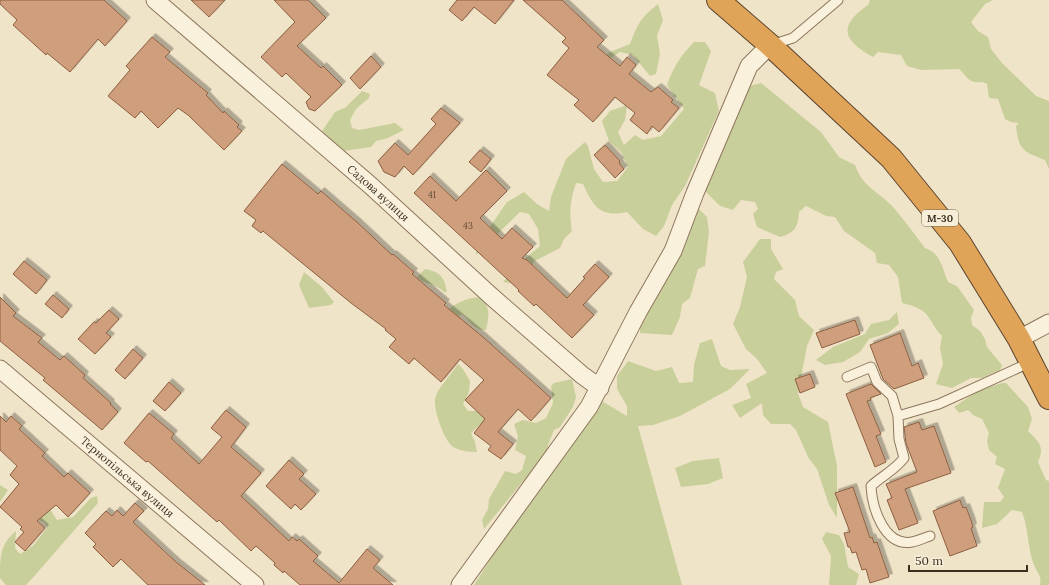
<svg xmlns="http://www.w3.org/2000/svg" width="1049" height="585" font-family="Lora,serif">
<defs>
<filter id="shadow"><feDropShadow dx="3.5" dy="-3.5" stdDeviation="0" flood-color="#0004"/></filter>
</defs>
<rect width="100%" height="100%" fill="#f0e4c8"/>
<path fill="#c9cf9b" d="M870,0H993L985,4L971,22L978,31L988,37L991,49L1002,63L1036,96L1049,101V169L1045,160C1023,151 1019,151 1016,126L1019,123L1011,122L1005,119L998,99L989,98L987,84C982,81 979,83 974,82C968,81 964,73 959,69L921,70L907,66L901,55L878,52L873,57C842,40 838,26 868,5Z
M658,4L663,20L657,36L660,54L656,74L650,76L633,55L620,52L604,62L592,65L610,52L630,44C637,25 641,17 658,4Z
M694,42H705L711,51L699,85L715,93L719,111L685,186L672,205L664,226L656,236L643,229L627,212C600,218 593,206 583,184L576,183C570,200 569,213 572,231L564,239L560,248L533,262L532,272L515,284L503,282L520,263L540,246L538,229L529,214L520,212L476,255V247L507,202L524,192L537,204L549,211L551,197L566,159L585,142L588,146L594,169L603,182L617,181L628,167L621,152L609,141L602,121L610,111L627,105L625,120L618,132L624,145L635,135L643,140L661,136L684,109L667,85C673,68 681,55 694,42Z
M761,83L821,132L839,157L855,165C863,188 880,192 894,208C905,221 915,235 925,248C941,253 942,268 948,282L957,286L974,310L971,318L972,325L980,331L985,339L987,347L1002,365L1000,370L982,378H971L952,388L936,384L943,364L940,348L942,336C935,329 933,323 927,315C922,308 910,305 902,303L898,277L889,265L877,263L875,253L844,231L835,217L826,216L806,206L799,212C798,227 795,233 780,237L757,227L753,214L758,209L755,202L741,200L733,210L720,206L702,188L742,88Z
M362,91L370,94L369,98L356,109L350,120L352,128L359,130L395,123L404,130L388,138L376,141L371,147L344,151L338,150L320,134L335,112L346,107Z
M697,207L707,217L709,232L705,266L698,269L690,298L682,304L680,317L672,335L640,333V321Z
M760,239H771V249L783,269L776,272L774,279L795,300L799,316L814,330L807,346L798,393L803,407L828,422L837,466V518L829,505L817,469L808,457L796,430L790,424H771L763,415L762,403L740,418L732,405L751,398L746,384L767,373L757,359L746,349L733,324L740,307L747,277L743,262Z
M425,269C441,272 444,277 447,292H444C434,282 425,286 417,277Z
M304,272L322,287L334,302L331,305L309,308L299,285Z
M480,297C491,307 489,317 486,330C476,331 469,321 462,314L454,319L444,314C454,303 466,298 480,297Z
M897,312L899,324L888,333L869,339L860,352L843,362L825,365L816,360L833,347L865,334L871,324L889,320Z
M712,339L721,366L730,370L750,369L730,389L680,416L653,425L638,426L682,585H474L595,397L627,416V406L617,389V376L628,361L656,371L672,367L679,383L693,382L694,365L700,343Z
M458,364L463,369L470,381L469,392L463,404L468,411H478L488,417L471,433L475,442L477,452C469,452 462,451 455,448C445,444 434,411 435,401C435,390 452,374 458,364Z
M572,379L576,397L573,407L560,427L554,430L548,445L547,456L537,470L524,480L484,529L482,520L488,509L489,499L505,471L516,474L522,470L526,456L515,450L518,436L514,424L523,420L536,423L546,418L553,403L551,386L554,383Z
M1002,383H1006L1028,407L1032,419L1028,431C1039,442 1045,446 1038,462L1046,480L1049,481V585H1040C1042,575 1037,573 1034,565C1027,547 1029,529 1022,512L1012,510L997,524L982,528L984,502H1000L1004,497L998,488L1005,469L995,464L997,457L989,450L987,441L989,433L982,419L973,415L968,410L959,413L954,407L979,390Z
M719,458L723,478L708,484L681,487L675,468L693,461Z
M0,485L8,490L0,502Z
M97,496L98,503L30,581L26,585H6L0,578C0,557 0,544 16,531L15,548L20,554L33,546L47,528L45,523L39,520L35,508L48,506L57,520L73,517L91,498Z
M826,532L839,535L844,544L848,567L859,574L856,585H829L831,556L822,539Z"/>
<path fill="#cf9f7d" stroke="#8d5f41" filter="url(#shadow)" d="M0,0H104L127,21L105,46L98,39L70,72L47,53L46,55L13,25L17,20L0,4Z
M191,0H225L209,17Z
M274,0H308L326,18L297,46L321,68L323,66L342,85L315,111L309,109L306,102L311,97L286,73L282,77L261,57L295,22Z
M457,0H514L495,24L474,7L462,21L449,10Z
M523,0H562L604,40L597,47L620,66L627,57L636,65L629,74L651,92L658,87L673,100L671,102L679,108L659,132L652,126L647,134L630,120L635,113L615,97L593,122L574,105L579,100L547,75L569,48L562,42L566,38Z
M152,37L170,52L165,57L208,93L206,95L223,113L224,111L239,125L237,127L242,131L224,150L188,115L178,108L158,128L141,111L135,118L108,96L130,70L126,66Z
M371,56L381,67L360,89L350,78Z
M441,108L460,123L413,175L404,166L395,177L384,172L378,161L395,143L408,155L436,124L431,119Z
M605,145L620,161L619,163L624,169L615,178L594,155Z
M480,150L491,159L481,172L469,162Z
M282,164L318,194L321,191L358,223L392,255L393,254L414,272L412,274L446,303L444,305L483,337L551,398L531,421L518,409L498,432L513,444L501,459L488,450L491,446L474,433L485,419L465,400L484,380L460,359L441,382L414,358L409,364L389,347L396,339L385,330L386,329L351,303L263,231L261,233L252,226L256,220L244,211Z
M486,170L507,191L480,218L502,239L512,228L533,247L522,258L527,260L567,298L585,278L583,277L595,264L609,277L583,305L594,315L572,338L536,304L534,306L518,291L519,290L414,193L430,176L456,201Z
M24,261L47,280L36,294L13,274Z
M53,295L69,309L62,318L45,304Z
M0,297L16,313L13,316L42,338L38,342L60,360L64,356L85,375L83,378L111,403L110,404L118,412L102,430L43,380L45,378L0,341Z
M109,310L119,319L106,333L111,337L95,354L78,339L94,322L96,323Z
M855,320L860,334L822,348L816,333Z
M900,333L912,366L918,363L924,378L894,389L883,379L870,345Z
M133,349L143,358L125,379L115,370Z
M810,374L815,387L800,393L795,379Z
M169,382L181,393L165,411L153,401Z
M871,384L881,394L870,398L871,400L867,401L881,434L876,436L886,462L875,467L846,394Z
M226,410L246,427L231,447L261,473L241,496L289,541L292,537L297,541L299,539L318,556L313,561L339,583L367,549L380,560L373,568L393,585H300L284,571L283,573L274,565L275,563L256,546L251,551L219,520L217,522L148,461L146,462L124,443L149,413L174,434L171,438L199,464L222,437L211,428Z
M0,416L6,422L11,416L22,426L19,429L45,453L42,456L64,477L68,473L90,493L68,517L56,505L37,521L45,528L25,551L15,542L24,532L20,529L22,527L0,507L19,484L10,475L17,466L0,450Z
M919,422L922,430L934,426L951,473L905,489L918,523L899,530L887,500L892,498L886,484L917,472L906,443L904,427Z
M289,460L304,474L299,479L316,494L301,510L295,504L291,509L266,486Z
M853,487L870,538L872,537L874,543L877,542L889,577L870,583L866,569L862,570L856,552L852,553L850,547H848L844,533L850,532L835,493Z
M960,500L963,508L966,507L971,520L973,527L971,528L977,546L950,556L933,511Z
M135,503L144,511L133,522L176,562L205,585H148L121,559L113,567L93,547L96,544L85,533L106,511L112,516L117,510L123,516Z"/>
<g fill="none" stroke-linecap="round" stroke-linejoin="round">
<g stroke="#8d765c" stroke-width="11">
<path id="lane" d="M771,45L793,38L838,0
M847,377L871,367L877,382L892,396L898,416
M930,536C924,538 918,541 912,542C884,547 872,507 871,486C882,476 895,470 904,458L899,439L898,416L939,404L1031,362"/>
</g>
<g stroke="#8d765c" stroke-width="19">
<g id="street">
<path id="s1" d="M155,0L370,185L491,296L582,375L600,388"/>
<path d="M1019,339L1049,323"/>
<path id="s2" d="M0,369L255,585"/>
<path d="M460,585L589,407L638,312L673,251L695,193L749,66L770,45"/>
</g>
</g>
<g stroke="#5b4430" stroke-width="24">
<path id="highway" d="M718,0L770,45L891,158L960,243L1019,339L1049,398"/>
</g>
<use href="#lane" stroke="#faf1dc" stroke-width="9"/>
<use href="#street" stroke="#faf1dc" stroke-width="17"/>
<use href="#highway" stroke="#e0a458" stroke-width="22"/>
</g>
<g text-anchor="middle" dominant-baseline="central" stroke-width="4" stroke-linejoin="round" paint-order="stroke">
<g font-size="9" fill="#624a37">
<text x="432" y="194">41</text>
<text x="468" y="225">43</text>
</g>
<rect fill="#f7eed8" stroke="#756857" stroke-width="1" x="922" y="210" width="36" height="16" rx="3"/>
<g font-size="10" font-weight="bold" fill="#3d2e20">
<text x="940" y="218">М-30</text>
</g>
<g font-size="11" fill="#3d2e20" stroke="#f7eed8">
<text stroke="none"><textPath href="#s1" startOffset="295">Садова вулиця</textPath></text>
<text stroke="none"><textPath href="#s2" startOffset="167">Тернопільська вулиця</textPath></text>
</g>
</g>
<path d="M909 565v6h118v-6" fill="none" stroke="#3d2e20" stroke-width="2"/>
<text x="915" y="565" font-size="12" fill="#3d2e20" stroke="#f7eed8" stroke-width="3" paint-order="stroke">50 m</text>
</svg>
